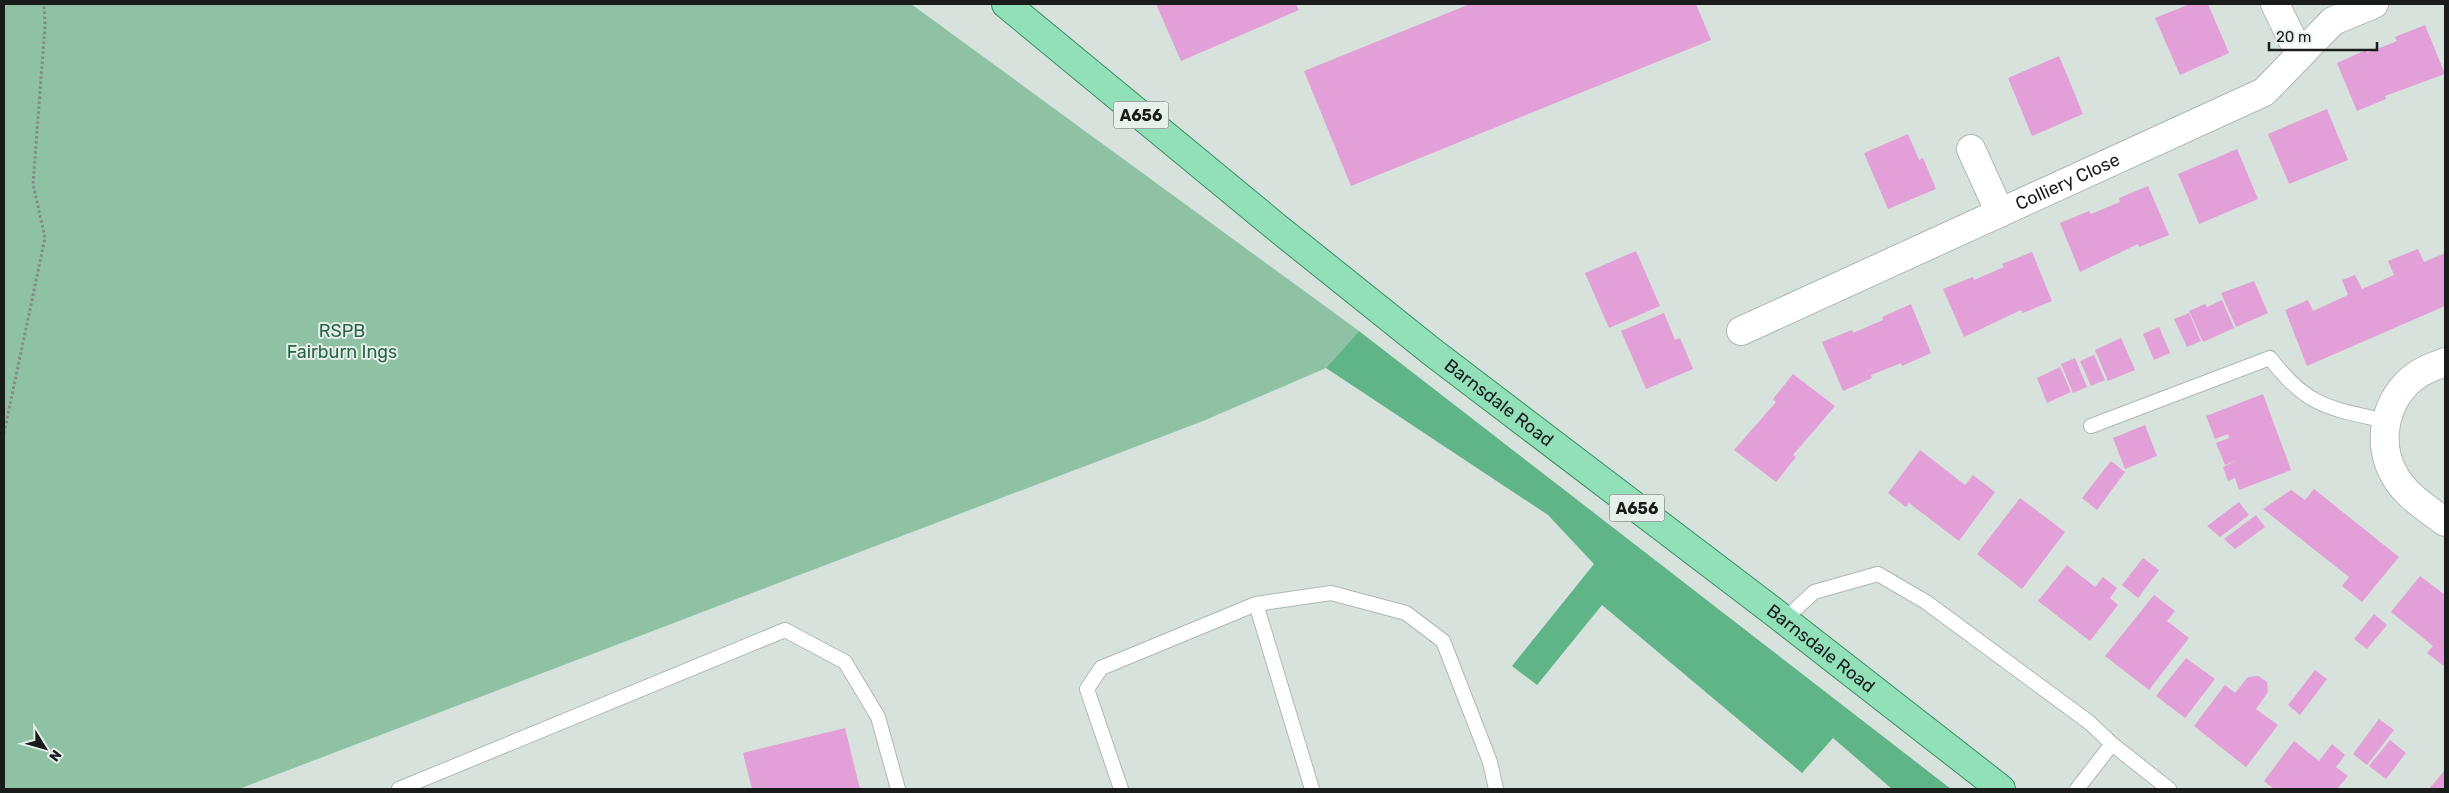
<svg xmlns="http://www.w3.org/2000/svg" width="2449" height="793" font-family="Rubik,sans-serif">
<rect width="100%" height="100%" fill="#d8e2dc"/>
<path fill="#8fc1a4" d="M4,4H911L1359,331L1326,368L1203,421L239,789H4Z"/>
<path fill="#5fb587" d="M1359,331L1951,789H1892L1833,738L1802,773L1602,605L1537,685L1512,666L1594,564L1548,515L1326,368Z"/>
<path fill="#e29fd8" d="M1156,4H1296L1299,10L1181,61Z
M1470,4H1696L1711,40L1351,186L1304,71Z
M2190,4H2208L2229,53L2180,75L2155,18Z
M2425,25L2445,74L2385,96L2386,99L2357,111L2337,63L2366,50L2367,53L2397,41L2395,37Z
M2059,56L2083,114L2032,136L2008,78Z
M2327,109L2348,160L2289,184L2268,134Z
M1908,134L1919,160L1923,158L1936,189L1888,209L1864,153Z
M2237,149L2258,199L2199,224L2178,174Z
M2148,186L2169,235L2139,247L2138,244L2080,272L2060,223L2089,211L2091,214L2120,202L2119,198Z
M2418,249L2424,262L2445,253V306L2307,366L2285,310L2308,300L2313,311L2348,295L2342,280L2355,275L2362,289L2394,275L2388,261Z
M1636,251L1660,306L1609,328L1585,273Z
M2032,252L2052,301L2023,313L2021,310L1964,337L1943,289L1973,277L1974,280L2004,267L2002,264Z
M2254,281L2268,313L2236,327L2221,293Z
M2222,300L2234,328L2203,342L2189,311L2205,304L2207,307Z
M1911,304L1931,353L1902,366L1901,363L1871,375L1872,378L1843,391L1822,342L1852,330L1853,333L1883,320L1882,317Z
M1664,313L1675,340L1680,338L1693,369L1646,389L1621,331Z
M2189,313L2201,341L2187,347L2174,319Z
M2159,327L2170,353L2154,360L2143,334Z
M2121,338L2135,370L2108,381L2095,350Z
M2094,355L2105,380L2091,386L2080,361Z
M2075,358L2087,387L2073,393L2061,364Z
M2060,367L2071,392L2047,403L2037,378Z
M1793,374L1835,406L1793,455L1796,457L1776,482L1734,450L1776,402L1773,399Z
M2263,394L2291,470L2239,490L2235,478L2228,481L2223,467L2237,460L2225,465L2216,443L2229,438L2228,434L2215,439L2206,416Z
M2145,425L2157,456L2125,469L2113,438Z
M1920,450L1965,485L1973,475L1995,492L1959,541L1909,503L1906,507L1888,493Z
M2111,461L2125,472L2097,510L2082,498Z
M2314,489L2399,557L2362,602L2342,586L2349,577L2263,509L2291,490L2305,500Z
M2020,498L2065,532L2022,589L1977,554Z
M2239,502L2249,515L2220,537L2207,526Z
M2256,515L2265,527L2235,549L2224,539Z
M2143,558L2159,570L2138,598L2122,585Z
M2067,565L2095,587L2103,577L2117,588L2110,598L2118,605L2090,641L2038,601Z
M2420,576L2445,595V667L2427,653L2433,646L2391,612Z
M2154,595L2175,611L2167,621L2189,638L2149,690L2105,656Z
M2374,614L2387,625L2367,649L2354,639Z
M2186,658L2215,679L2185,718L2156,696Z
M2315,670L2327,679L2300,715L2288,705Z
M2258,676L2267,682L2268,692L2256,709L2278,725L2246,767L2194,726L2225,685L2235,693L2248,677Z
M2379,719L2394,730L2367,765L2353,754Z
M845,728L860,789H752L743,753Z
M2390,740L2406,753L2386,779L2369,766Z
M2294,741L2319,761L2332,744L2345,755L2336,767L2348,776L2337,789H2274L2264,781Z
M2444,771L2445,789H2429Z"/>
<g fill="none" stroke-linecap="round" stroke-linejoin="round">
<g stroke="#afb8b2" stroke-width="16">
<path id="service" d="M2091,426L2270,358C2307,407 2329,408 2386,421
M1256,604L1312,789
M1784,620L1814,592L1878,574L1926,602L2090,723L2112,744L2077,789
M2112,744L2169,789
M399,789L785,630L845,662L878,717L898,789
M1121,789L1087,689L1101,668L1256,604L1331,593L1406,613L1443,641L1490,762L1496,789"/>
</g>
<g stroke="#afb8b2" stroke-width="30">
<g id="minor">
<path d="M2275,4L2300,55"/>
<path d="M1971,149L2000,213"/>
<path id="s1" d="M1741,331L2264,92L2333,21L2374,4"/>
<path d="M2445,362C2436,366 2425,369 2417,375C2385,397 2375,443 2395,476C2406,496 2428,509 2445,522"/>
</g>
</g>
<g stroke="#378e63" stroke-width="30">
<g id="primary">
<path id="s2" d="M1006,4L1275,226L1431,351L1770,609L2001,789"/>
</g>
</g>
<path stroke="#848b86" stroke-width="3" stroke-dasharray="2.5 2.5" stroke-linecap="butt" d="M4,433L45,238L33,184L45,26L44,4"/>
<use href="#service" stroke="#fff" stroke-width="14"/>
<use href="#minor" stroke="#fff" stroke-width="28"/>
<use href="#primary" stroke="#91e0b9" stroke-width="28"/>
</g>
<g text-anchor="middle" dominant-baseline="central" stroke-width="4" stroke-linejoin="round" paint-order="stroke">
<g fill="#e6efe9" stroke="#565b58" stroke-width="1">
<rect x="1113.5" y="101.5" width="55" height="27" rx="4"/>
<rect x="1609.5" y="494.5" width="55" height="27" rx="4"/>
</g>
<g font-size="16" font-weight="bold" fill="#191c1a">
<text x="1141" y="115">A656</text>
<text x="1637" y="508">A656</text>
</g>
<g font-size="18" fill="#191c1a" stroke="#e6efe9">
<text stroke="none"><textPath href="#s1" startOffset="359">Colliery Close</textPath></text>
<text stroke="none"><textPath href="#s2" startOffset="634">Barnsdale Road</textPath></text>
<text stroke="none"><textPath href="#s2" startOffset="1039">Barnsdale Road</textPath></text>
</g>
<g font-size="18" fill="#266445" stroke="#e6efe9">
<text x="342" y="331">RSPB<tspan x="342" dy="21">Fairburn Ings</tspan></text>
</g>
</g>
<rect width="2449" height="793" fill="none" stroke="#191c1a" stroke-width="10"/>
<g transform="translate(45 748) rotate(127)" stroke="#e6efe9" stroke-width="4" paint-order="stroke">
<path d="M0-4L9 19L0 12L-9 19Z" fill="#191c1a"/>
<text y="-8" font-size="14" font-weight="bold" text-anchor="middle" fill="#191c1a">N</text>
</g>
<path d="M2269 42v8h108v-8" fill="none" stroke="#191c1a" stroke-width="2.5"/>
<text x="2276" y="42" font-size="15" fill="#191c1a" stroke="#e6efe9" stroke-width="4" paint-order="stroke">20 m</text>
</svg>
